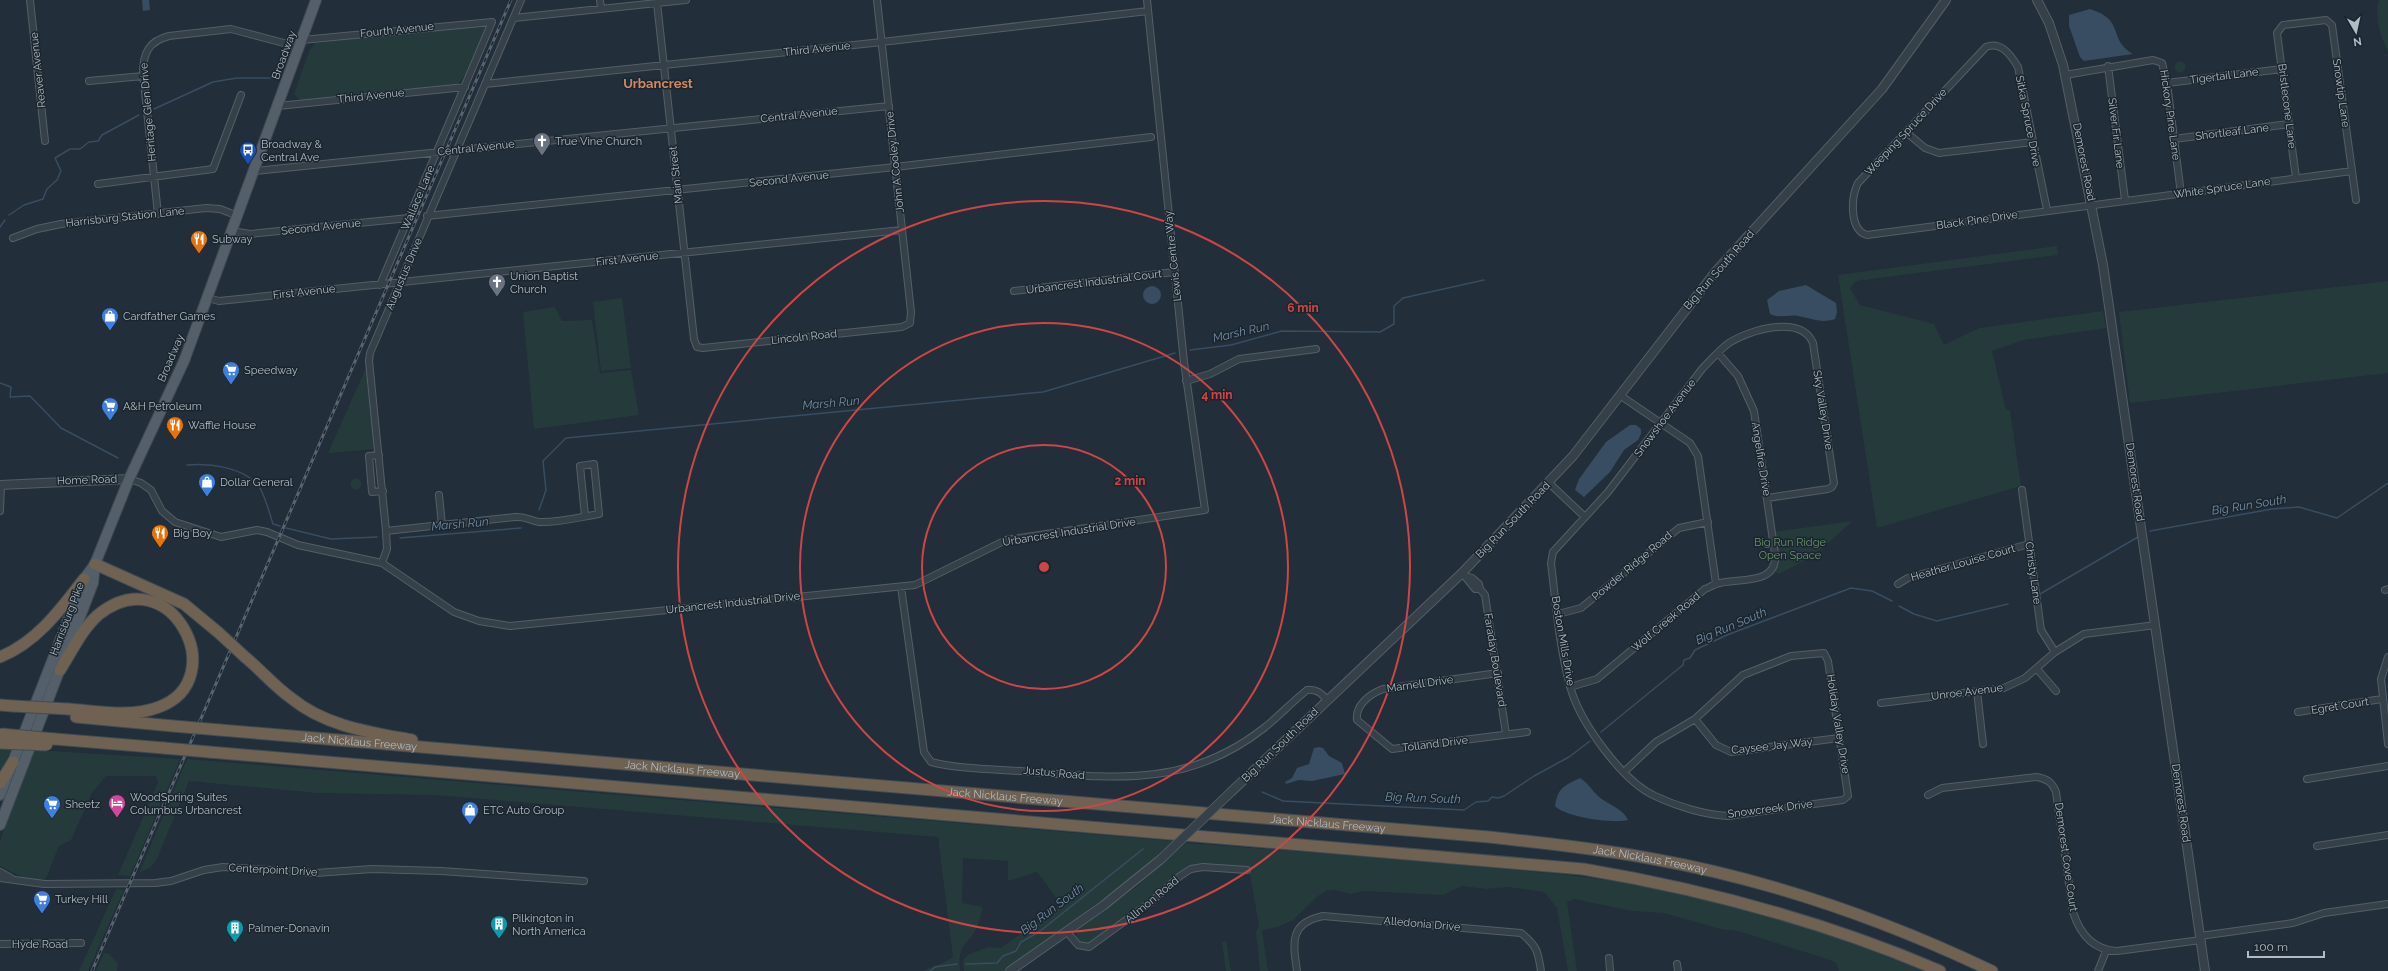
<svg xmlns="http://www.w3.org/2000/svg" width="2388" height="971" font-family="Raleway,sans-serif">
<rect width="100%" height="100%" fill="#222e39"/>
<path fill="#253b3b" d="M2379,0H2388V51C2380,36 2374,17 2379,0Z
M481,25L486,28L465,75L462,80L457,84L300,100L294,94L309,52L315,43Z
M2174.5 67a5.5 5.5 0 1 1 11 0a5.5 5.5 0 1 1-11 0Z
M2057,246L2058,255L1856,281L1850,288L1860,305L1934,324L1944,345L1979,328L2103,311L2106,328L2023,340L1992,351L2006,410H2010L2021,486L1877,528L1838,275Z
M2388,281V373L2130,403L2119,312Z
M622,298L631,368L601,371L593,302Z
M555,307L562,321L592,320L600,373L631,370L639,415L534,429L523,312Z
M366,368L375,449L328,453Z
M350.5 484a5.5 5.5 0 1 1 11 0a5.5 5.5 0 1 1-11 0Z
M1853,521L1813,556L1779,574L1772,569V532Z
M0,748L12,749L0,773Z
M34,750L180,759L130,876L118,875L158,783L156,776H106L92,793L71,840L59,846L45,881L24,878L0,866V841Z
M187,759L1173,841L1129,880L1005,971H964L963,960L968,955L988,947L1001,948L1062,905L1037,872L1008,881V861L963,858L962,903L983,907C981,914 979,925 975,931C963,949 958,947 960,971H924C933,965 944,964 953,957L938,837L435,795L318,793L189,781L156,861L151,867L139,873Z
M1185,843C1281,850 1376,857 1472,866C1524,871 1577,875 1630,884C1731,901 1828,933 1923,971H1839L1836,963L1827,959L1738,931L1720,929L1664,913L1632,911L1574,899L1567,902L1577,971H1568L1557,908L1544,892L1508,887L1486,889L1462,886L1443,895L1364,891L1350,894L1335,890L1326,891L1318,896L1293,920L1278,927L1262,930L1268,971H1260L1256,932L1259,926L1249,869L1195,866L1089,944H1081L1076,939L1077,930L1136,887Z
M116,889L124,890L88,971H79Z
M1226,941L1231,971H1226L1222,942Z
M104,953H108L118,963L117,971H96Z"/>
<path fill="#384d62" d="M142,0H149L150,10L143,11Z
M2090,9C2126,20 2107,39 2133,54L2084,61L2080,57L2069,26V15Z
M1806,285L1836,303L1837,312L1835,319C1820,324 1812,318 1798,316C1789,314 1779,319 1770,314L1767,300L1779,291Z
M1143 295a9 9 0 1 1 18 0a9 9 0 1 1-18 0Z
M1630,425H1636L1641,429V434L1638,440L1624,450L1610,472L1584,497L1575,490L1579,479L1606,442Z
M1319,747L1323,748L1329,756L1342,763L1345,774L1312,781L1299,780L1286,784L1285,782L1292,778L1297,768L1309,764L1314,748Z
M1580,778C1588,783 1591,789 1598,796C1607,804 1624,809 1628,820C1613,824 1565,817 1555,806C1558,788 1563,786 1580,778Z"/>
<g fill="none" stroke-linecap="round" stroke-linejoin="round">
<path stroke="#384d62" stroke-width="1.5" d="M154,109L213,82L237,78H271
M9,215L24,205L43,199L47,189L57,180L61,171L55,158L70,149H80L89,142L98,141L102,135L139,115
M0,227L5,220
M1190,350L1231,345L1282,331L1380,332L1394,324V306L1403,298L1484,280
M0,383L11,387L10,397L30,396L61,428L118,458
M187,465C210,463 241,467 257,484C264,491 270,515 273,524L280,526
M539,510L546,490L543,461L566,438L1043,392L1175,353
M286,528L331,539L377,537
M2150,531L2272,509L2299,507L2337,518L2388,483
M400,538L521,528
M2040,594L2138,537
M1899,606L1914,614L1937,621L2008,604
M1601,732L1683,665L1684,660L1690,658L1695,650L1727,635L1851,588L1872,591L1892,601
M1262,792L1283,801L1464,810L1476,802L1488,801L1492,797L1498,798L1504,796L1534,776L1569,757L1590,741
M966,964L997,963L1003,956L1016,951L1021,942L1039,932L1143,849
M930,971L935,967L957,964"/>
<g stroke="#545e67" stroke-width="8">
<path id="minor" d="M30,0L45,141
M600,0L601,8
M657,3L694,339L697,347L703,348L902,327L910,323L911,312L877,0
M514,18L686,0
M302,40L492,22L380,285
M2108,66L2125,200
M2065,75L2153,60L2162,63L2167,83L2181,194
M89,81L143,76
M2167,83L2282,69
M485,84L882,42L1148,11
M278,106L465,87
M1906,132L1925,148L1939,153L2033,142
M2174,139L2289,124
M255,171L889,106
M2296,178L2277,33L2283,25L2326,20L2332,25L2356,200
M98,184L213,169L241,95
M2047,210L2018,67C2011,55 2001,41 1986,47L1858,183C1851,197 1849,230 1867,235L2352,171
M158,214L143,73C143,53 149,41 169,36L231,29L299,47
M427,216L895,167L1151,137
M232,231L250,234L409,218
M13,238L37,229L61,224L206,208L220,209L238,216
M1014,291L1174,272
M208,298L219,301L902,230
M1186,381L1210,374L1239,359L1316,349
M1621,396L1690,443L1698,456L1716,584
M379,455L369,456L372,492L383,491
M129,479L141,483L151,490L162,511L175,522L221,537L257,530L267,532L298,545L382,563L454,612L479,621L510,626L915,585L1006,540L1205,510L1184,362L1147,0
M1549,483L1585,517
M2022,490L2041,630L2055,652
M439,495L442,525
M0,511L1,484
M386,531L515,517C527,516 530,521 539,522C558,523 580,517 599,514L594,464L580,466L585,516
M382,563L387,549L386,531L369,361L370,353L521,0
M1463,574L1475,589H1480
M1465,576L1472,578L1479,584L1480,589L1485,595L1506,734
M1898,584L1908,578L2029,544
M901,587L924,752L931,762C963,770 1000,769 1033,772C1120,779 1190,786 1264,728C1279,716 1292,702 1307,690C1317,689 1321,693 1327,700
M2385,590L2388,589
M1558,614L1581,608L1679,528L1708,522
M2388,657L2381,679L2388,744
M2037,669L2056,691
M1498,673L1383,689C1370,694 1355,705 1357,720L1392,749L1527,732
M1570,687L1597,679L1705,589C1709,588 1712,585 1716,584C1736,577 1778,587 1775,554L1754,411L1738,376L1718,353
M1977,691L1983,744
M1881,703L2004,688L2025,678L2055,652L2084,634L2156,625
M2298,712L2382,699
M1695,719L1716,745L1731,752L1839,738
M1625,771L1656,742L1695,719L1743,675L1791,656L1824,653L1828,661L1848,796L1843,800L1728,816C1705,815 1676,806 1655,796C1622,781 1579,721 1570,686C1559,646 1556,604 1551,563L1553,552L1608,492L1702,369C1711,360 1719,350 1729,343C1749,330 1801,314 1813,343L1834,483L1832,487L1828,489L1767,498
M2307,779L2388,766
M1928,795L1942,788L2037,777C2047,779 2052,782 2056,792L2073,912C2080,934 2093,950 2117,951L2201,940
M2317,846L2388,835
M0,872L11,878
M0,878L44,884L155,883L171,881L204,870L223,867L316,873L372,869L441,871L584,881
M1067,932L1078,945L1089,947L1151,902L1180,876L1191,869L1203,867L1247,870
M2200,936L2293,923L2324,913L2388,904
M0,944L81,943
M1609,958L1610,971
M1677,964L1678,971
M1297,971C1293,943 1289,923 1323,916L1521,933C1537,946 1538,951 1541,971
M2098,971L2106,951"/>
</g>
<g stroke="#545e67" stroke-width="10">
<path id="tertiary" d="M2037,0L2049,23L2063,65L2103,265L2205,971
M0,485L129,479
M1232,791L1462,573L1573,456L1716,271L1882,89L1946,0
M1010,971L1104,905L1161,859"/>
</g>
<g stroke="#3f4952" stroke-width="12">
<path id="primary" d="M0,795L84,579L95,564L129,479L184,361L316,0
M0,825L93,583L95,564"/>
</g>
<g stroke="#414b54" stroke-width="13">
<g id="motorway">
<path d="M95,564L184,604L219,633"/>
<path d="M0,657C37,642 61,609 84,579"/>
<path d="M245,657C261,670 274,686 291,698C325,726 369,732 412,740"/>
<path d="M60,670C71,653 82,629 98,615C170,556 234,679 159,707C131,718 97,711 68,709"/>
<path d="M0,705L13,706"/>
<path d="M76,717L173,726"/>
<path id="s1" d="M220,730L1489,837C1542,843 1595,848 1648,858C1768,879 1883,919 1992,971"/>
<path d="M55,739L164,748"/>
<path d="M209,752L1583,869C1708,890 1824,921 1940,971"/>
<path d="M0,783L13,762"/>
</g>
</g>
<use href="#minor" stroke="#364049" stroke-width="6"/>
<use href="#tertiary" stroke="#364049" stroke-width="8"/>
<use href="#primary" stroke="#545f69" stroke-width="10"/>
<use href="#motorway" stroke="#6f6253" stroke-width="11"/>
<g stroke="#586470" stroke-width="3">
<path id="rail" d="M92,971L511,0"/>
</g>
<use href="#rail" stroke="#1b252e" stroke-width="1.5" stroke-dasharray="4.5" stroke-linecap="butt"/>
<g stroke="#545e67" stroke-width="10" stroke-linecap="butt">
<path id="tertiary-bridge" d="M1161,859L1232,791"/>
</g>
<g stroke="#414b54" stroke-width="13" stroke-linecap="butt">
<path id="motorway-bridge" d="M219,633L245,657
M13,706L68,709
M173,726L220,730
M1,734L55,739
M0,743L47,745
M164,748L209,752"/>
</g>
<use href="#tertiary-bridge" stroke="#364049" stroke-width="8"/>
<use href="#motorway-bridge" stroke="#6f6253" stroke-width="11"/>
</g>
<g fill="none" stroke="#cf4547" stroke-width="2">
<circle cx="1044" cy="567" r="122"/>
<circle cx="1044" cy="567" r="244"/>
<circle cx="1044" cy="567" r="366"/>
</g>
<defs>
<g id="church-pin" transform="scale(0.9)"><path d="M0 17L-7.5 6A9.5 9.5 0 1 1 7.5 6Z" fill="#6b7280" stroke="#1b252e"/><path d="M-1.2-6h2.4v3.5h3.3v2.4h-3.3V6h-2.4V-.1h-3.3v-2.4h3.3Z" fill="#fff"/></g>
<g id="bus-pin" transform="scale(0.9)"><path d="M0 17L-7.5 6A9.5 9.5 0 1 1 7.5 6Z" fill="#1a4fb4" stroke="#1b252e"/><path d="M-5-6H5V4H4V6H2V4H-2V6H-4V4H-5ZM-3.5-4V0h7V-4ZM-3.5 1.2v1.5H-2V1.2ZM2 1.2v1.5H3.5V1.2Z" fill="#fff"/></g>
<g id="restaurant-pin" transform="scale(0.9)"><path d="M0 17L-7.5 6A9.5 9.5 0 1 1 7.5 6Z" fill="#e8710a" stroke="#1b252e"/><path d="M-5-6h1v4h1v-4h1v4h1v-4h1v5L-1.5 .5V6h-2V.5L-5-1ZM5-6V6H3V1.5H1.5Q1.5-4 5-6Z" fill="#fff"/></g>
<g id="shop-pin" transform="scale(0.9)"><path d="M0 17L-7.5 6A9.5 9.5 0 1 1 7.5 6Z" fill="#3f7fe0" stroke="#1b252e"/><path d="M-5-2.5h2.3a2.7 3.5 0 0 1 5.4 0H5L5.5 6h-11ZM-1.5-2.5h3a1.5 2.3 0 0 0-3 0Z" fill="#fff"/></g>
<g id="supermarket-pin" transform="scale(0.9)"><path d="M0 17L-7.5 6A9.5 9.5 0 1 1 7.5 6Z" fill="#3f7fe0" stroke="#1b252e"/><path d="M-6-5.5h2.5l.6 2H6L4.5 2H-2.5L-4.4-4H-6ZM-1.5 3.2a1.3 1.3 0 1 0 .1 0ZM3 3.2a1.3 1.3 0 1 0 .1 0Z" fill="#fff"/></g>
<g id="hotel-pin" transform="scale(0.9)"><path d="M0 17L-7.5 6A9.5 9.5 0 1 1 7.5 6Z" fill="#d1479c" stroke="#1b252e"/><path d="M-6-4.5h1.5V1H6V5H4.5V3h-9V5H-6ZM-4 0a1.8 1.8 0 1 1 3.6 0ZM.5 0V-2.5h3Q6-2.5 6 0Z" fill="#fff"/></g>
<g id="building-pin" transform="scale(0.9)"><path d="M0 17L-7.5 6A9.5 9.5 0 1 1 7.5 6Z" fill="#0f9aa8" stroke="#1b252e"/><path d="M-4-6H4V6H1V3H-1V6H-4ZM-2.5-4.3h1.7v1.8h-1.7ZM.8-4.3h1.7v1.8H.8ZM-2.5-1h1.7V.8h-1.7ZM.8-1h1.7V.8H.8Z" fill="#fff"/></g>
</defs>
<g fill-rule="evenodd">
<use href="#church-pin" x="542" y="141"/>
<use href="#bus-pin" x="248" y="150"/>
<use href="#restaurant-pin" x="199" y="239"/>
<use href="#church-pin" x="497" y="282"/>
<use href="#shop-pin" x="110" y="316"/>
<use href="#supermarket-pin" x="231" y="370"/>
<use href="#supermarket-pin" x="110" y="406"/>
<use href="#restaurant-pin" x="175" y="425"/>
<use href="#shop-pin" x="207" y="482"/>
<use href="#restaurant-pin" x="160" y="533"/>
<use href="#hotel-pin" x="117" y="803"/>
<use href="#supermarket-pin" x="52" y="804"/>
<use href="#shop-pin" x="470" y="810"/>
<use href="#supermarket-pin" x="42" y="899"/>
<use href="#building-pin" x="499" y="924"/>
<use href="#building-pin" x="235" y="928"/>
</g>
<g text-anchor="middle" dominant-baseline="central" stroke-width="3" stroke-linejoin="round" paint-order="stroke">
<g font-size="11" fill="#b1bbc5" stroke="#1b252e">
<text transform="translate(397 30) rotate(-6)">Fourth Avenue</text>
<text transform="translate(817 49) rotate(-6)">Third Avenue</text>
<text transform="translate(284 55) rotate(-70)">Broadway</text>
<text transform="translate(38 70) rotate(-96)">Reaver Avenue</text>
<text transform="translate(2224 76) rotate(-7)">Tigertail Lane</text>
<text transform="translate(2341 93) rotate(82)">Snowtip Lane</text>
<text transform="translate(371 96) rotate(-6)">Third Avenue</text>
<text transform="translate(2287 106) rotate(83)">Bristlecone Lane</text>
<text transform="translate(148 112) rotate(-95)">Heritage Glen Drive</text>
<text transform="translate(799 115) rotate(-6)">Central Avenue</text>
<text transform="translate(2170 115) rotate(82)">Hickory Pine Lane</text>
<text transform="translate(2028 121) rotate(79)">Sitka Spruce Drive</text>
<text transform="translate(1906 132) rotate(-47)">Weeping Spruce Drive</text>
<text transform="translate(2232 132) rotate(-7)">Shortleaf Lane</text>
<text transform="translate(2116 133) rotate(83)">Silver Fir Lane</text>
<text transform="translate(476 148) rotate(-6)">Central Avenue</text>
<text transform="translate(895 162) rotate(-96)">John A Cooley Drive</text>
<text transform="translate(2084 162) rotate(79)">Demorest Road</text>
<text transform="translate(676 175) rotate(-96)">Main Street</text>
<text transform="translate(789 179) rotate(-6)">Second Avenue</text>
<text transform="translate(2222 188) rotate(-8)">White Spruce Lane</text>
<text transform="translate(418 198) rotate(-67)">Wallace Lane</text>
<text transform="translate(125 217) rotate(-6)">Harrisburg Station Lane</text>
<text transform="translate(1977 220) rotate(-8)">Black Pine Drive</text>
<text transform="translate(321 227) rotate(-6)">Second Avenue</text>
<text transform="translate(1173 256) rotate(-96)">Lewis Centre Way</text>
<text transform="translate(627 259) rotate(-6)">First Avenue</text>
<text transform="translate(1719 270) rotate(-49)">Big Run South Road</text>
<text transform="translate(404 274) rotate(-67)">Augustus Drive</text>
<text transform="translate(1094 282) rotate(-7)">Urbancrest Industrial Court</text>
<text transform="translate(304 292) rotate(-6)">First Avenue</text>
<text transform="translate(804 337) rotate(-6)">Lincoln Road</text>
<text transform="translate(171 358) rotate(-67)">Broadway</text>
<text transform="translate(1823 410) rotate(81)">Sky Valley Drive</text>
<text transform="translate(1665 418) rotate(-53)">Snowshoe Avenue</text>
<text transform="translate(1761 459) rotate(81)">Angelfire Drive</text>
<text transform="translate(87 480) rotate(-2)">Home Road</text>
<text transform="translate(2135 482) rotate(82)">Demorest Road</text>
<text transform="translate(1513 520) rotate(-46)">Big Run South Road</text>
<text transform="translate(1069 532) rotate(-9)">Urbancrest Industrial Drive</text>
<text transform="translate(1963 563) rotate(-16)">Heather Louise Court</text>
<text transform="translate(1632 566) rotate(-40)">Powder Ridge Road</text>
<text transform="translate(2033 573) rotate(82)">Christy Lane</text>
<text transform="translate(733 603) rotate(-6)">Urbancrest Industrial Drive</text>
<text transform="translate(67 619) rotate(-69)">Harrisburg Pike</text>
<text transform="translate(1666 622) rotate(-40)">Wolf Creek Road</text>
<text transform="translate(1563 641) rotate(80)">Boston Mills Drive</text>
<text transform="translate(1495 660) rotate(81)">Faraday Boulevard</text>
<text transform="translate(1420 684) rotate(-8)">Marnell Drive</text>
<text transform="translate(1967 692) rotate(-7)">Unroe Avenue</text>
<text transform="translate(2340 706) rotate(-9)">Egret Court</text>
<text transform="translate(1838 724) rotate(81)">Holiday Valley Drive</text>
<text stroke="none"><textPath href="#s1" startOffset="140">Jack Nicklaus Freeway</textPath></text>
<text transform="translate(1435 744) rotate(-7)">Tolland Drive</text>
<text transform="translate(1280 745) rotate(-44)">Big Run South Road</text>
<text transform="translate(1772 746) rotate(-6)">Caysee Jay Way</text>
<text stroke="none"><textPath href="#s1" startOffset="464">Jack Nicklaus Freeway</textPath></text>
<text transform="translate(1054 773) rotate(5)">Justus Road</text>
<text stroke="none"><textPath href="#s1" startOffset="788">Jack Nicklaus Freeway</textPath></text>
<text transform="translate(2181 803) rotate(82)">Demorest Road</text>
<text transform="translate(1770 809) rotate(-7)">Snowcreek Drive</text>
<text stroke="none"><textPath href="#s1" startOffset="1112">Jack Nicklaus Freeway</textPath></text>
<text transform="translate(2066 857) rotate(82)">Demorest Cove Court</text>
<text stroke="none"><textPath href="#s1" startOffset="1436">Jack Nicklaus Freeway</textPath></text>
<text transform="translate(273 870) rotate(3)">Centerpoint Drive</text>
<text transform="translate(1152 900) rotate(-40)">Allmon Road</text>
<text transform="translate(1422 924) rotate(5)">Alledonia Drive</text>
<text x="40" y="944">Hyde Road</text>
</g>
<g font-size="11" fill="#b1bbc5" stroke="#1b252e" text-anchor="start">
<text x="555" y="141">True Vine Church</text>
<text x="261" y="144">Broadway &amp;<tspan x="261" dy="13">Central Ave</tspan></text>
<text x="212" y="239">Subway</text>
<text x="510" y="276">Union Baptist<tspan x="510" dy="13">Church</tspan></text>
<text x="123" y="316">Cardfather Games</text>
<text x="244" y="370">Speedway</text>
<text x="123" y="406">A&amp;H Petroleum</text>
<text x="188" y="425">Waffle House</text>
<text x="220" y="482">Dollar General</text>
<text x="173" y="533">Big Boy</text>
<text x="130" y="797">WoodSpring Suites<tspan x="130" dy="13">Columbus Urbancrest</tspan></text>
<text x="65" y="804">Sheetz</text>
<text x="483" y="810">ETC Auto Group</text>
<text x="55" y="899">Turkey Hill</text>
<text x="512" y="918">Pilkington in<tspan x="512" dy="13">North America</tspan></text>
<text x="248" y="928">Palmer-Donavin</text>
</g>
<g font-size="11" fill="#69956f" stroke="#1b252e">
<text x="1790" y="542">Big Run Ridge<tspan x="1790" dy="13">Open Space</tspan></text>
</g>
<g font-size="12" font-style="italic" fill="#728ea8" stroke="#1b252e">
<text transform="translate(1241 332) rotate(-13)">Marsh Run</text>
<text transform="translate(831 403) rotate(-5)">Marsh Run</text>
<text transform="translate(2249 505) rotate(-9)">Big Run South</text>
<text transform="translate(460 524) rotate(-5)">Marsh Run</text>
<text transform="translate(1731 626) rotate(-23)">Big Run South</text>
<text transform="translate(1423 798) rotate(2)">Big Run South</text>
<text transform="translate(1052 909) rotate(-37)">Big Run South</text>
</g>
<g font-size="13" font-weight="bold" fill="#cf8862" stroke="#1b252e">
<text x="658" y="83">Urbancrest</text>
</g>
</g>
<circle cx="1044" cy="567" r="6" fill="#cf4547" stroke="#1b252e" stroke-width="2"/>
<g font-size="12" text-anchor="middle" font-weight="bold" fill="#cf4547" stroke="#1b252e" stroke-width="3" stroke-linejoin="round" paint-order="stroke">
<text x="1303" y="312">6 min</text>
<text x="1217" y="399">4 min</text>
<text x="1130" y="485">2 min</text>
</g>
<g transform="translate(2356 32) rotate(171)" stroke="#1b252e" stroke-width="3" paint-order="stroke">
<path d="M0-3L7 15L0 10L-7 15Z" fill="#b1bbc5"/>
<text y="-6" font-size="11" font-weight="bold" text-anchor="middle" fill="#b1bbc5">N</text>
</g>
<path d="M2248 951v6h76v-6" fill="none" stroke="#b1bbc5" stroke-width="2"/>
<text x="2254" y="951" font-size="12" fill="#b1bbc5" stroke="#1b252e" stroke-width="3" paint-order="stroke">100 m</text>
</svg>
